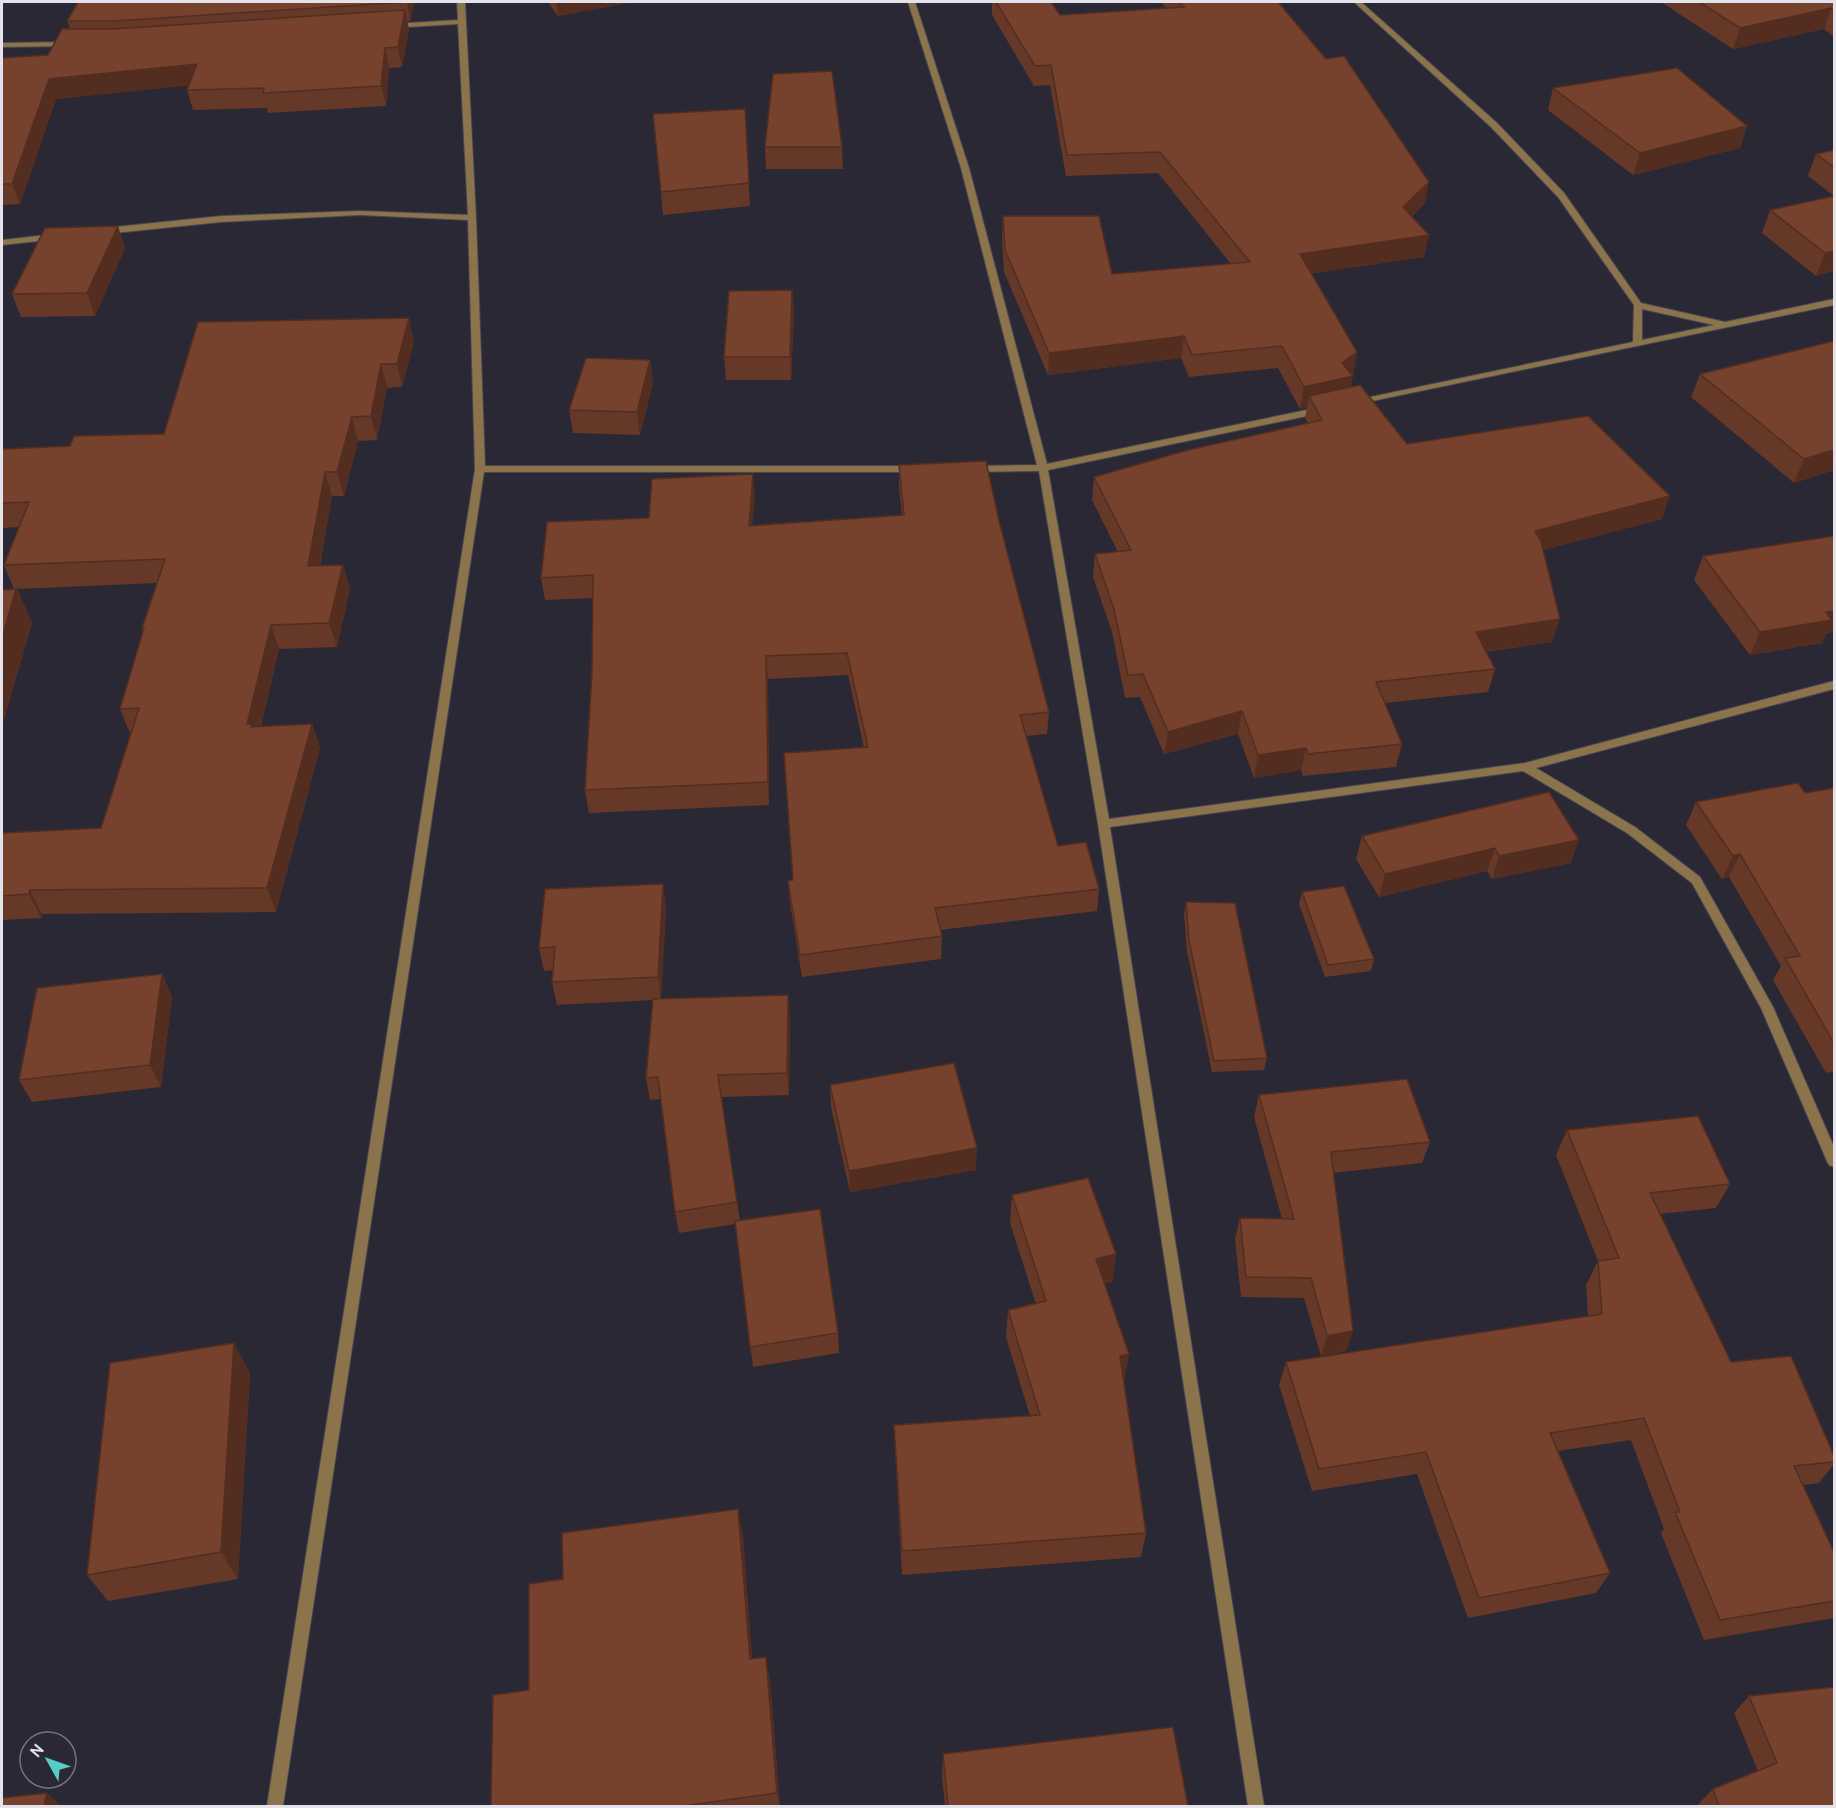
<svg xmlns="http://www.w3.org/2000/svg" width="1836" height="1808" font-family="Cabin,sans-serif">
<rect width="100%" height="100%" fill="#2a2835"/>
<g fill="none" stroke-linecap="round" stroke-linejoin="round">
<g stroke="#484652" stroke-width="2">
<path id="minor" d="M457,2H465L476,218L485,466H913L918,469L913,472H484L283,1806H267L475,469L468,220L360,215L221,222L105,234L101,231L105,228L221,216L360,211L468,215L458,24L391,28L387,26L391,24L458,20Z
M908,2H915L969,168L1047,464L1321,407L1326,410L1321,413L1048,470L1109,819L1525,763L1834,681V689L1536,768L1635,827L1700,877L1773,1007L1834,1147V1167L1829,1165L1827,1161L1761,1008L1692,883L1627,833L1523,771L1110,827L1264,1806H1248L1098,824L1039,471L973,472L968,469L973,466L1037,465L961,168Z
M1354,2H1361L1497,123L1564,193L1641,303L1725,322L1834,299V305L1353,405V401L1356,400L1633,342L1634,305L1558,197L1491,127ZM1642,309L1714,325L1642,340Z
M69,42H72V46L2,47V43Z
M55,234L58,235V239L2,245V240Z"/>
</g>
<use href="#minor" fill="#8b744b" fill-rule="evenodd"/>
</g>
<path fill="#653827" d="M78,2H414L410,21H407L409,29L402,67L389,68L386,106L268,113L267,108L193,110L187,90L189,85L56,99L20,204L2,205V58L48,55L70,29L67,21Z
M548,2H633L558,16Z
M992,2H1051L1060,15L1166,8L1161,2H1278L1425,203L1412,216L1424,257L1311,273L1357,352L1353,374L1352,375L1351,387L1407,444L1662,519L1543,550L1552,642L1486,652L1495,669L1488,692L1385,703L1402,744L1396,767L1303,776L1301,770L1254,778L1238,734L1164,754L1140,697L1125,698L1112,632L1093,577L1095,554L1118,552L1092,500L1094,477L1308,423L1305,418L1307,407L1300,409L1278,368L1189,377L1181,358L1048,375L1004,272L1002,237L1003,216L1112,274L1231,264L1158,173L1066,176L1050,85L1034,86L992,15Z
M1661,2H1834V37L1824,29L1733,49Z
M1553,88L1747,126L1740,148L1633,175L1548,110Z
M745,109L750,206L663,215L653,114Z
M765,147H842L843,169H766Z
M1834,150V271L1816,276L1762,233L1770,210L1834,196L1808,176L1816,154Z
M125,248L95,316L21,317L12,294Z
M792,290L794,312L791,380H726L724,357Z
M414,342L402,387L387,388L377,440L358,441L344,496H332L320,566L343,565L350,589L337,647L279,649L261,727L312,724L320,748L276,912L42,914L41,918L2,920V833L101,828L131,733H130L120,709L143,631L142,628L157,583L17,589L32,623L2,726V590L14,589L4,565L19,527L2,528V449L70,446L164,434Z
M650,360L653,383L640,435L573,433L569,410Z
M1700,374L1834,470L1794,483L1691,397Z
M899,465L999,521L1049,712L1047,734L1026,736L1058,846L1099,889L1097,911L940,930L942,936L941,959L802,977L790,903L788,881L793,880L864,748L848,675L768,679L769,805L589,813L585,790L592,672L593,598L545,600L541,578L649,518L755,496L752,525L902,515L899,488Z
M1703,556L1826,634L1822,643L1750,655L1694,580Z
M1834,788V1071L1826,1073L1773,980L1781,966L1729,877L1722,879L1686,825L1696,802L1805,793Z
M1549,792L1571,863L1492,879L1487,871L1379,897L1356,859L1362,836Z
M1302,892L1374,959L1371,971L1325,977L1299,904Z
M1186,902L1267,1058L1264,1070L1212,1072L1187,951L1184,914Z
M666,907L661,998L790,1017L789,1095L721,1097L740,1220L838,1333L839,1353L753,1367L735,1224L679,1233L675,1212L661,1099L650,1100L646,1078L653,1000L557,1005L552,982L553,970L544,971L539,948Z
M162,974L172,997L161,1087L32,1102L19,1080Z
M830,1085L976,1170L850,1192L831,1107Z
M1259,1095L1430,1142L1422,1163L1333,1173L1353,1331L1346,1351L1321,1356L1304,1298L1241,1297L1235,1239L1240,1218L1282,1219L1254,1117Z
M1567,1130L1730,1184L1716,1208L1660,1214L1731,1362L1834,1456V1464L1819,1483L1803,1485L1834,1553V1618L1704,1640L1661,1533L1664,1529L1631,1440L1558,1451L1610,1573L1596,1593L1468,1618L1417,1474L1312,1491L1279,1385L1286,1362L1588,1316L1586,1285L1598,1261L1556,1155Z
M1012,1195L1116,1254L1112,1282L1104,1283L1129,1354L1124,1381L1146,1533L1141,1557L902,1575L895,1451L894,1425L1030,1416L1006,1337L1008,1310L1036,1304L1010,1223Z
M234,1343L250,1373L238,1579L108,1601L87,1575Z
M743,1536L752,1659L770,1681L780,1806H491L563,1579Z
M1749,1696L1834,1806H1699L1698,1804L1713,1789L1758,1771L1734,1713Z
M943,1754L1188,1806H945L942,1776Z"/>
<path fill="#532e20" d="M407,2H414L410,21Z
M556,2H633L558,16Z
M1831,8L1824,29L1733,49L1740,28Z
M405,10L409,29L402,67L398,47Z
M385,48L389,68L386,106L381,86Z
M197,64L203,84L56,99L20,204L12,184L49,79Z
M1747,126L1740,148L1633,175L1640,153Z
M1429,182L1425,203L1399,228L1403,207Z
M118,226L125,248L95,316L87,293Z
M1429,235L1424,257L1296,276L1300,254Z
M1834,251V271L1816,276L1825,253Z
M792,290L794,312L791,380L790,357Z
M409,318L414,342L402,387L397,364Z
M1184,336L1181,358L1048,375L1049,353Z
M1357,352L1353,374L1349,377L1353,376L1348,398L1309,396L1307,407L1300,409L1304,387Z
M650,360L653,383L640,435L637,412Z
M381,364L387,388L377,440L371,416Z
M352,417L358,441L344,496L337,472Z
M1834,450V470L1794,483L1804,459Z
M325,472L332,496L315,590L308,566Z
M753,474L755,496L750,548L749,526Z
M1670,496L1662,519L1528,554L1535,531Z
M343,565L350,589L337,647L329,623Z
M16,589L32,623L2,726V638Z
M1834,611V632L1826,634L1822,643L1750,655L1760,632L1826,612Z
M1560,619L1552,642L1469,654L1476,632Z
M271,625L279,649L258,740L247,724Z
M766,656L768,679L769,805L768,782Z
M1242,711L1238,734L1164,754L1168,732Z
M312,724L320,748L276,912L267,888Z
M1306,748L1301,770L1254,778L1258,755Z
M1579,840L1571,863L1492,879L1499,856Z
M1495,848L1487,871L1379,897L1385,874Z
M1740,854L1729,877L1722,879L1733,856Z
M663,884L666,907L661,1000L658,977Z
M30,890L42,914L41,918L29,894Z
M162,974L172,997L161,1087L150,1065Z
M788,995L790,1017L789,1095L787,1073Z
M977,1148L976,1170L850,1192L849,1171Z
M1116,1254L1112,1282L1092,1286L1096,1259Z
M1353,1331L1346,1351L1321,1356L1327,1336Z
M234,1343L250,1373L238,1579L221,1552Z
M1129,1354L1124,1381L1116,1383L1120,1356Z
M738,1509L743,1536L754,1684L750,1659Z
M766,1657L770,1681L780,1806L777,1793Z
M47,1793L61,1806H44Z"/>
<path fill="#76412d" stroke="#532e20" stroke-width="1.5" d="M78,2H407L113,21H67Z
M996,2H1051L1060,15L1184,7L1179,2H1278L1326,59L1344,56L1429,182L1403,207L1429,235L1300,254L1357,352L1342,363L1353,376L1304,387L1282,346L1192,355L1184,336L1049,353L1005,250L1003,216H1099L1112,274L1250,262L1160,152L1067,155L1051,65L1035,66Z
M1699,2H1834V10L1831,8L1740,28Z
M405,10L398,47L385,48L381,86L263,93L264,88L187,90L197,64L49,79L12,184H2V58L48,55L62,29H113Z
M1677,68L1747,126L1640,153L1553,88Z
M832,71L842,147H765L773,74Z
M745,109L749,183L661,192L653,114Z
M1834,150V167L1816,154Z
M1834,196V251L1825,253L1770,210Z
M118,226L87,293L12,294L45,228Z
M792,290L790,357H724L729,291Z
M409,318L397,364H381L371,416L352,417L337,472H325L308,566L343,565L329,623L271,625L247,724H252L251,727L312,724L267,888L30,890L29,894L2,896V833L101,828L139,708L120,709L144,628H142L165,559L4,565L29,502L2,503V449L70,446L74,436L164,434L198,322Z
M1834,341V450L1804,459L1700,374Z
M586,358L650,360L637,412L569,410Z
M1360,385L1407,444L1588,416L1670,496L1535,531L1541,541L1560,619L1476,632L1495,669L1376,682L1402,744L1308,754L1306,748L1258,755L1242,711L1168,732L1143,674L1128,675L1114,609L1095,554L1131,550L1094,477L1188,450L1322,420L1309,396Z
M986,461L999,521L1049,712L1020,715L1058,846L1086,842L1099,889L935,908L942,936L800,955L788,881L793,880L784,753L868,747L847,653L766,656L768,782L585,790L592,672L593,575L541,578L547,522L649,518L652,479L753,474L749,526L904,515L899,465Z
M1834,536V611L1826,612L1832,620L1760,632L1703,556Z
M16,589L2,638V590Z
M1798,783L1805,793L1834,788V1043L1785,958L1800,956L1740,854L1733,856L1696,802Z
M1549,792L1579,840L1499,856L1495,848L1385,874L1362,836Z
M663,884L658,977L552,982L555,947L539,948L545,889Z
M1344,886L1374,959L1328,965L1302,892Z
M1186,902L1235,903L1267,1058L1214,1061L1189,940Z
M162,974L150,1065L19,1080L37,988Z
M788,995L787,1073L718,1075L737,1202L675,1212L658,1077L646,1078L653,999Z
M954,1063L977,1148L849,1171L830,1085Z
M1407,1079L1430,1142L1331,1152L1353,1331L1327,1336L1311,1278L1246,1277L1240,1218L1294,1219L1259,1095Z
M1698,1116L1730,1184L1650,1193L1731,1362L1791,1356L1834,1456V1462L1794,1466L1834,1552V1601L1720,1620L1675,1512H1680L1644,1418L1550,1433L1610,1573L1479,1598L1426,1452L1319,1469L1286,1362L1602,1314L1598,1261L1619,1258L1567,1130Z
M1088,1178L1116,1254L1096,1259L1129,1354L1120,1356L1146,1533L902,1551L894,1425L1040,1415L1008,1310L1046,1301L1012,1195Z
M820,1209L838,1333L750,1347L735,1221Z
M234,1343L221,1552L87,1575L110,1363Z
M738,1509L750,1659L766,1657L777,1793L683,1806H491L493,1695L529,1690V1584L563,1579L562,1533Z
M1834,1687V1806H1719L1713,1789L1777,1763L1749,1696Z
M1173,1727L1188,1806H948L943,1754Z
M47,1793L44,1806H2V1798Z"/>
<rect width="1836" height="1808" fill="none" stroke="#e4e3eb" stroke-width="6"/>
<g transform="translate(48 1760) rotate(310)"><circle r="28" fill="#2a2835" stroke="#74737e" stroke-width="1.5"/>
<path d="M0-4.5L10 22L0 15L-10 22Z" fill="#55cec6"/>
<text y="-9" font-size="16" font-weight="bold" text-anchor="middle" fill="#e4e3eb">N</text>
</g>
</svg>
